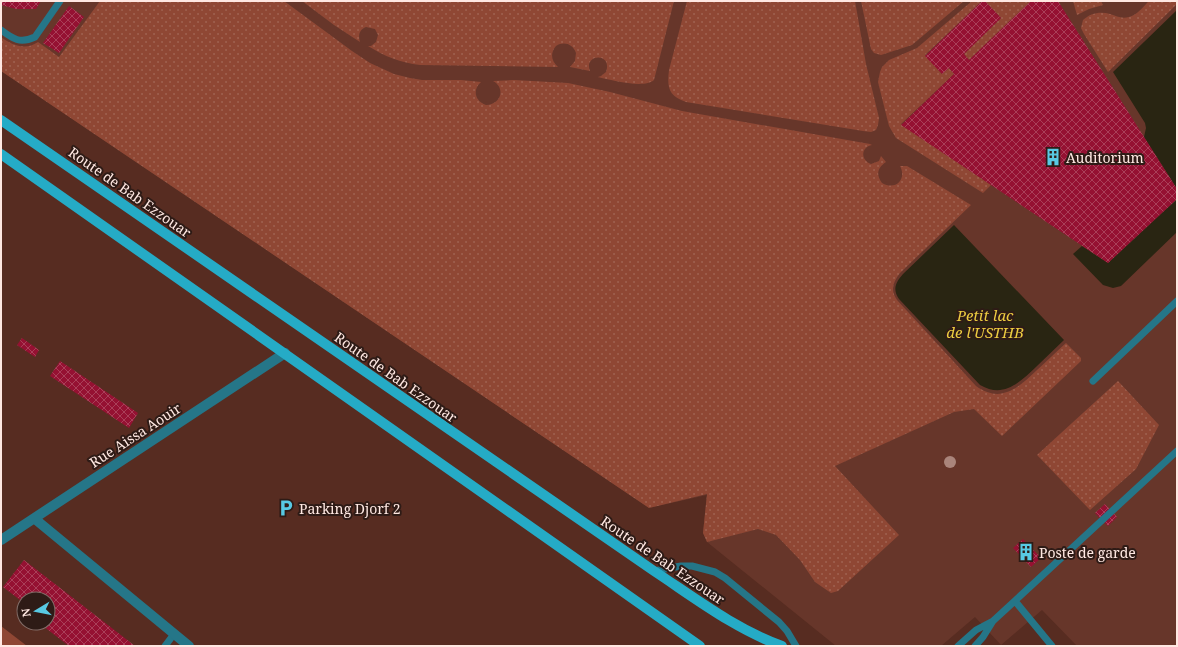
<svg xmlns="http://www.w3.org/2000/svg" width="1178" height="647" font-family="'Noto Serif',serif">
<defs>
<pattern id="grass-dots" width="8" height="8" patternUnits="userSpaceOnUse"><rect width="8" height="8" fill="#8f4734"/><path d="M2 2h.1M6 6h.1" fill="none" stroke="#a06251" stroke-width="1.8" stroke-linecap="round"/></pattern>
<pattern id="building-cross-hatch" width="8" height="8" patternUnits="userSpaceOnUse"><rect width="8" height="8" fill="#951132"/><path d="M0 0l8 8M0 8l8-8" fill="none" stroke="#aa3f59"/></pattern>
</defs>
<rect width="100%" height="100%" fill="#572c21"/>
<path fill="#67362a" d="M1,1H1177V646H1077L1042,610L1001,645L975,617L941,646H836L707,542L703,533L707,495L649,508L1,71Z"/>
<path fill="url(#grass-dots)" d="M100,1H284L352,51L370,63L394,74L410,78L422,80H461L481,82C472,90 475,101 486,105C501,105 506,88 493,81L514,80L568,83L610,92L682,111L870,144L872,145C861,147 860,160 871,164L879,161L881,156L886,162C877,168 876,175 882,183C896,191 907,179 900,166H907L971,205L900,273C893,282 890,290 897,300L976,386C1001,404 1018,388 1037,370C1047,361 1056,352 1066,343L1081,358V361L1002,436L974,409L954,412L835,466L899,535L838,591L831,593L815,582L800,560L776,535L758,529L707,542L703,533L707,494L649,508L1,71V37C12,45 25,51 38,42L59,57Z
M302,1H674L654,80C644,89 611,80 598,77L601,76L606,72C613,52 583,54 590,71L570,67L575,61L576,53C573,44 564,41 556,46C550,53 551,61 558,67L420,65C401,63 384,56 368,46H371L376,42L378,35L375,29L366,27C359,30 358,35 360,42L334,25Z
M687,1H855L866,64L879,118L878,125L876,130L871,132L863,131L686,102C668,96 667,87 669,70Z
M861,1H964L912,45L881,55L874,53L871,49Z
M972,1H982L925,55L942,74L949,68L954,74L901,124L991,185L983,193L896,138L889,126L878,82L880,72L882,67L889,60L917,48Z
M985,1H1031L969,60L964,54L1001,18Z
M1073,1H1101L1103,5L1089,9L1077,15Z
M1149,1H1177V4L1108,72L1084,34L1081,28L1083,20C1090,13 1101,11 1110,14C1117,16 1121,19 1129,17C1137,15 1143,7 1149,1Z
M1118,381L1159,425L1136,469L1090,510L1037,455Z"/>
<path fill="#8f4734" d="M1,626L27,646H1Z"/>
<path fill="#292512" d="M1177,10V189L1144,137L1146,128L1145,123L1113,72Z
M1177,199V232L1121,286L1113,288L1103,285L1073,254L1082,246L1108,263Z
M954,225L1064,340C1055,349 1046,357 1037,366C1020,382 1004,399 980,385L899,299C892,289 896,282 903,274Z"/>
<path fill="url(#building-cross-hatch)" d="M1,1H41L36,9H16L1,5Z
M982,1H985L1001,18L964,54L969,60L1031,1H1058L1177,189V199L1108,263L901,125L954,74L949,68L942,74L925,56Z
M69,6L84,17L59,53L43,43Z
M22,338L39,350L35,357L17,345Z
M60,361L138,413L129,428L50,376Z
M1105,504L1117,517L1108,526L1095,513Z
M1023,539L1041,558L1031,567L1013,548Z
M24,560L135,646H69L39,623H48V599H24V603L3,587Z"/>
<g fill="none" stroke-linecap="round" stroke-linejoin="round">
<path stroke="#257688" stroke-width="7" d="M1,30C13,39 20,44 35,37L60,1
M1093,381L1177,301
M654,571L681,566H692L715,572L725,578L779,622L787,631L796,646
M1015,601L1052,646
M165,646L174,634
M958,646L976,630L993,621
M975,646L983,637L993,621L1177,451"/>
<path stroke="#257688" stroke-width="10" d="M35,519L189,646
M1,540L285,353"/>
<path stroke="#25abc6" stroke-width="10" d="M1,120L654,571C695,598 735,629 782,646
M1,154L700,646"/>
</g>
<circle fill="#aa857b" cx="950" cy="462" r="6"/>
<defs>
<g id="building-bare" transform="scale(1.38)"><path d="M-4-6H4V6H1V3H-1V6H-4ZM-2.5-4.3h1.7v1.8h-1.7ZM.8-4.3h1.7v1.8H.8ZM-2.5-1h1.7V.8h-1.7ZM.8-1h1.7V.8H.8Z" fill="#58c9e3" stroke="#2e1b16" stroke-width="2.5" paint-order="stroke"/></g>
<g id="parking-bare" transform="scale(1.38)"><path d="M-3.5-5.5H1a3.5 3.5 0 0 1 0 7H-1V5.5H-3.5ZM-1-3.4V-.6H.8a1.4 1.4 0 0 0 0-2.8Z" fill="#58c9e3" stroke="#2e1b16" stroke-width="2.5" paint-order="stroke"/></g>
</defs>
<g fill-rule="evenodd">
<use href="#building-bare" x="1053" y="157"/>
<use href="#parking-bare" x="286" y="508"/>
<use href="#building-bare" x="1026" y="552"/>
</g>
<g text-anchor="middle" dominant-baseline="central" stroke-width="4" stroke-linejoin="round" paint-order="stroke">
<g font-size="14" fill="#ffe8e2" stroke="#2e1b16" text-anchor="start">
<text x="1066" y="157">Auditorium</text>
<text x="299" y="508">Parking Djorf 2</text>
<text x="1039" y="552">Poste de garde</text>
</g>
<g font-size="14" fill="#ffe8e2" stroke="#2e1b16">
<text transform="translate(130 192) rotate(35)">Route de Bab Ezzouar</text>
<text transform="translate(396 377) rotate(35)">Route de Bab Ezzouar</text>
<text transform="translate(135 435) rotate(-33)">Rue Aissa Aouir</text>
<text transform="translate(663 560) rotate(34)">Route de Bab Ezzouar</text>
</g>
<g font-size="15" font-style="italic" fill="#edcc41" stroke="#2e1b16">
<text x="985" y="315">Petit lac<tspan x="985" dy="17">de l'USTHB</tspan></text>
</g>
</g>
<rect width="1178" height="647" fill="none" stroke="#ffe8e2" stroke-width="4"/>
<g transform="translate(36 611) rotate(260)"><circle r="19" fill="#2e1b16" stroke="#826d68"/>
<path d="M0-3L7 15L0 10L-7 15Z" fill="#58c9e3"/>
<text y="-6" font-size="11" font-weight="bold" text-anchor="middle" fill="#ffe8e2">N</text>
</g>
</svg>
